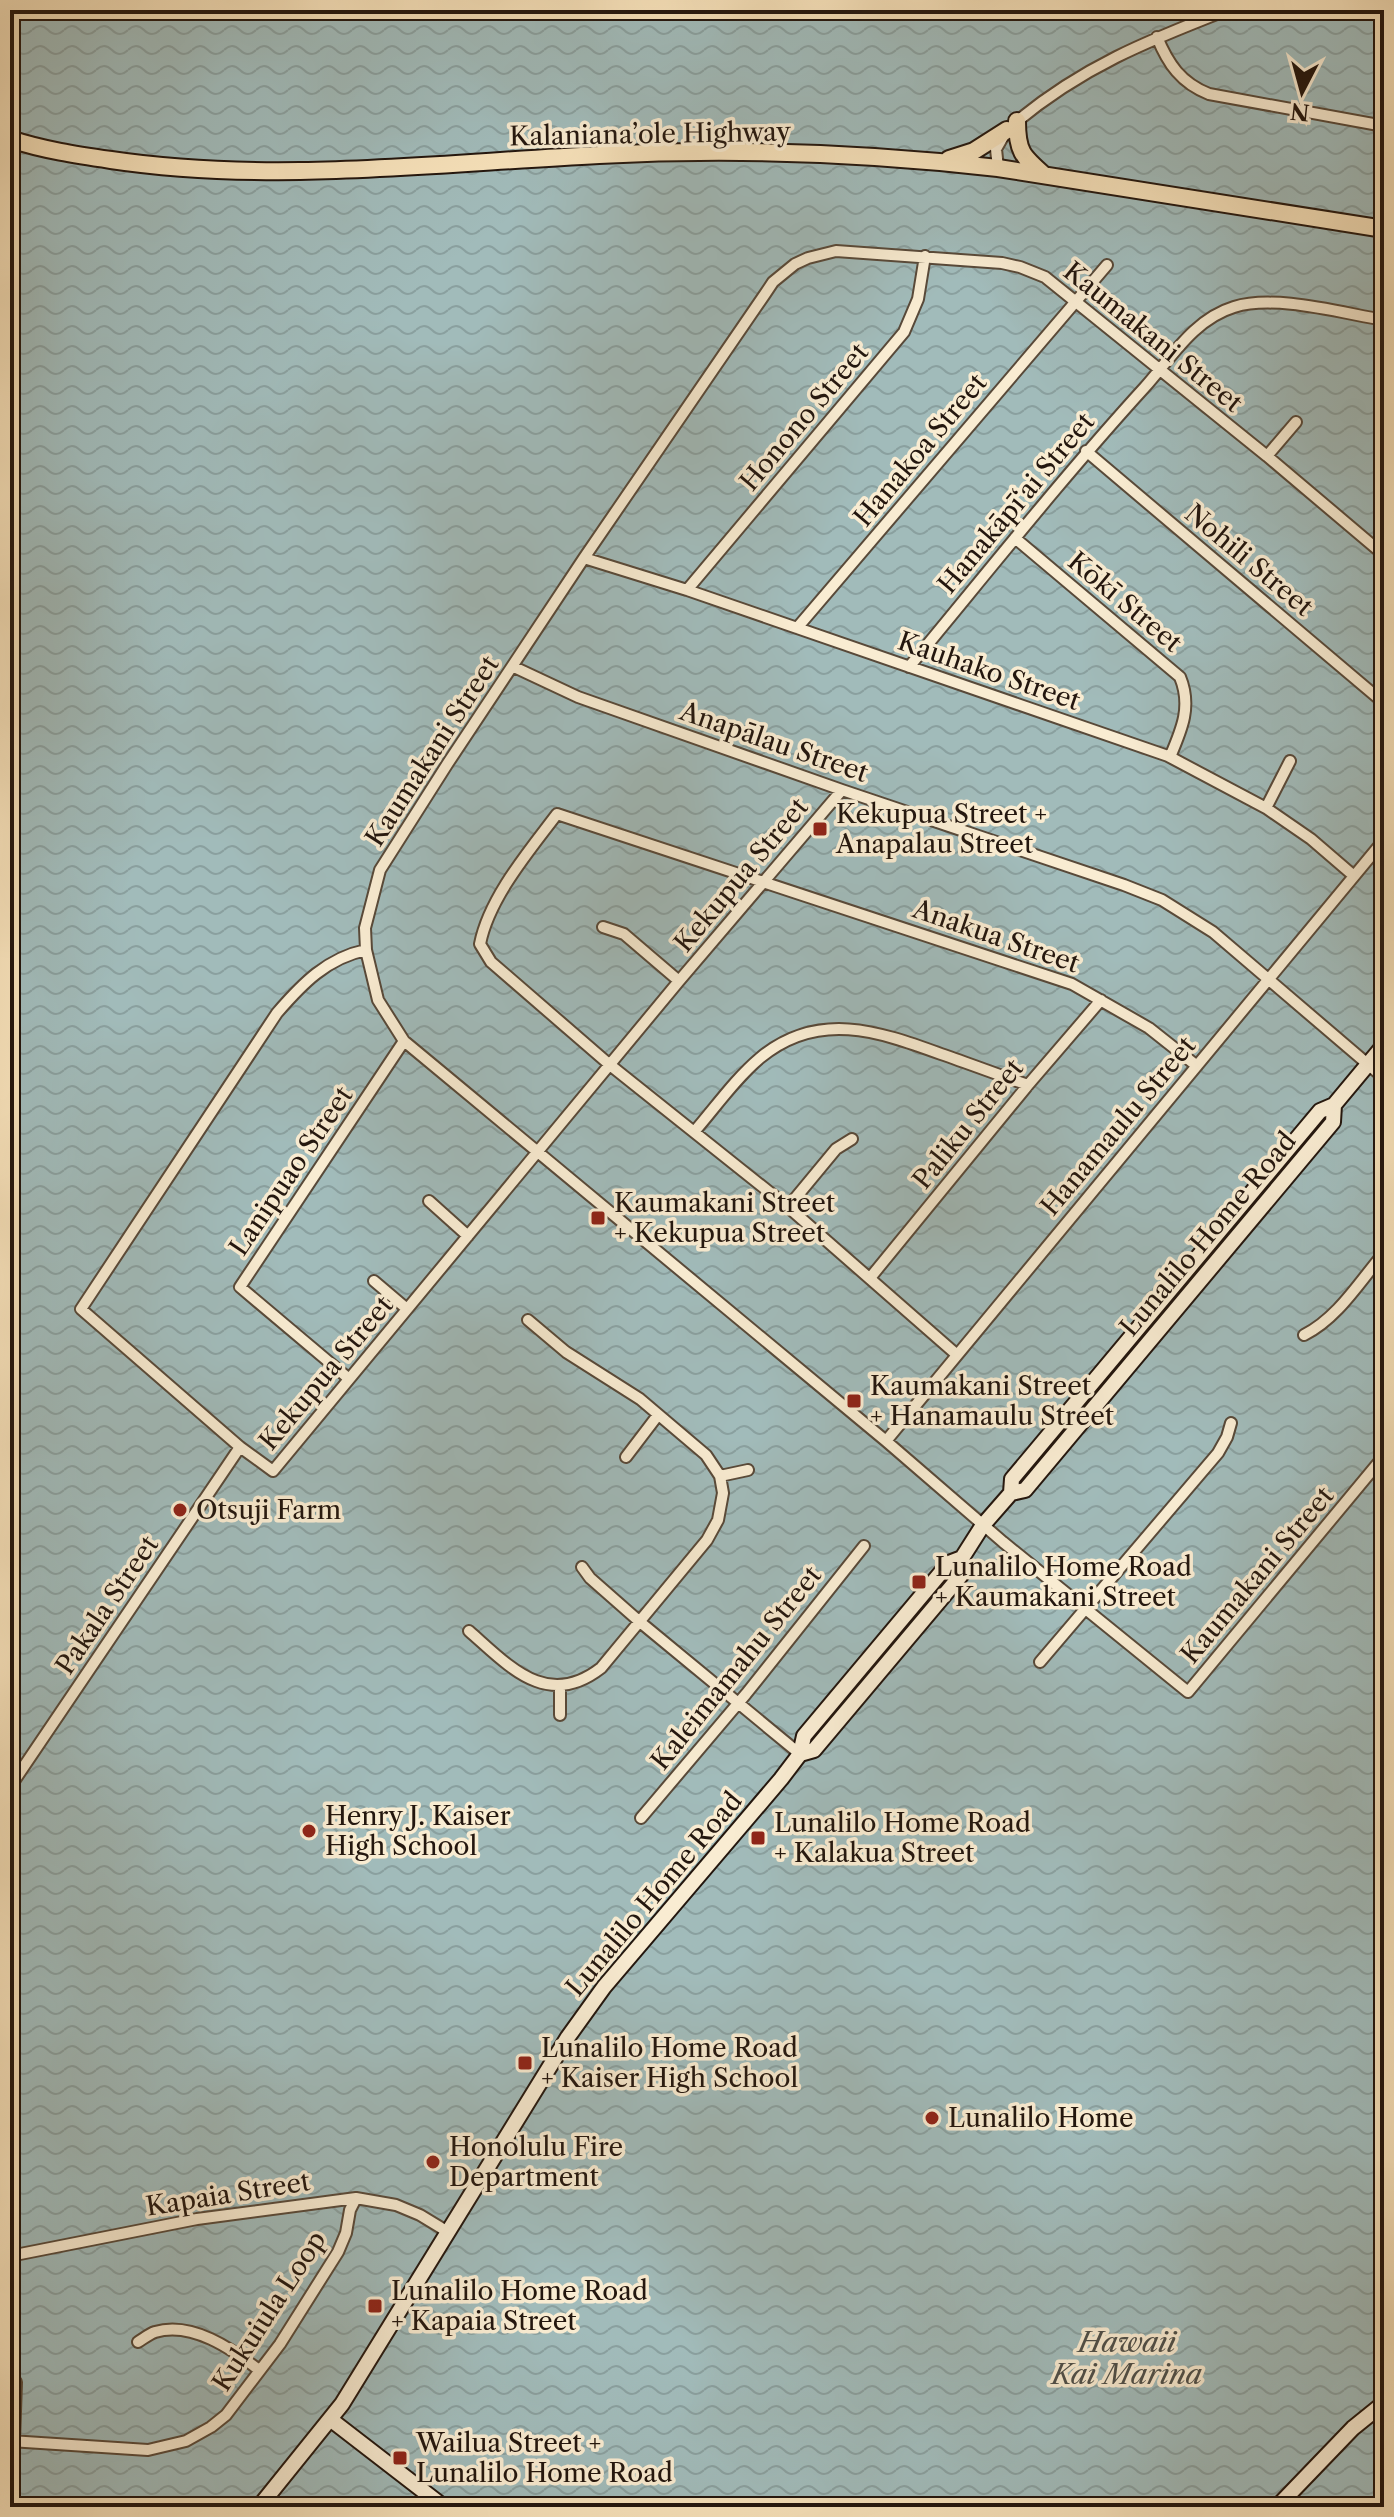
<svg xmlns="http://www.w3.org/2000/svg" width="1394" height="2517" font-family="'Libre Caslon Text',serif">
<defs>
<pattern id="water-waves" width="16" height="10" patternUnits="userSpaceOnUse" patternTransform="scale(2)"><rect width="16" height="10" fill="#a1bbba"/><path d="M0 5q4-4 8 0t8 0" fill="none" stroke="#8aa09f"/></pattern>
</defs>
<rect width="100%" height="100%" fill="#f6e1ba"/>
<filter id="stains"><feTurbulence type="fractalNoise" baseFrequency=".0025" numOctaves="4"/><feColorMatrix values="0 0 0 0 .2 0 0 0 0 .09 0 0 0 0 .02 0 0 0 .5 -.17"/></filter>
<radialGradient id="worn" r=".72"><stop offset=".6" stop-color="#630" stop-opacity="0"/><stop offset="1" stop-color="#630" stop-opacity=".3"/></radialGradient>
<path fill="url(#water-waves)" stroke="#6f7975" stroke-width="2" d="M10,10H1384V2507H10Z"/>
<g fill="none" stroke-linecap="round" stroke-linejoin="round">
<g stroke="#584939" stroke-width="14">
<path id="minor" d="M1157,37C1168,64 1181,83 1209,94L1384,126
M1015,123C1082,67 1147,41 1227,10
M998,168L996,149L1004,135
M1086,451L1384,703
M1267,456L1296,422
M1015,538L1180,677C1192,706 1182,729 1170,757
M1384,555L1267,456L1045,277L1020,267L1002,263L836,251L808,258L795,264L773,282L765,294L584,558L448,763L380,870L365,928L366,950L378,1000L404,1041L886,1441L1003,1542L1188,1692L1384,1456
M584,558L687,590L1168,756L1266,808L1311,839L1354,876
M687,590L904,332L918,299L925,256
M797,628L1107,265
M514,667L578,697L842,790L1124,885L1162,900L1213,932L1384,1078
M909,667C987,573 1063,477 1145,387C1171,358 1194,319 1234,307C1275,294 1341,313 1384,320
M1266,808L1290,761
M603,927L624,934L679,981
M366,950C327,958 302,984 277,1013L81,1309L240,1447L273,1471L679,981L842,790
M694,1132C715,1108 735,1079 760,1058C818,1010 878,1031 941,1054C970,1064 999,1075 1028,1085
M429,1201L468,1236
M788,1207L836,1149L852,1139
M870,1278L1028,1085L1101,1000
M374,1281L407,1309
M1304,1335C1338,1318 1360,1281 1384,1253
M956,1354L788,1207L610,1065L491,962L480,944C489,898 529,851 557,814L1072,984L1149,1028L1197,1066
M348,1378L240,1287L404,1041
M886,1441L1384,840
M626,1457L658,1415
M720,1476L748,1470
M582,1567L590,1578L640,1622L800,1754
M469,1631C509,1666 547,1710 601,1668L707,1540L718,1520L723,1493L720,1476L706,1455L640,1399L566,1352L528,1320
M1040,1662L1218,1453L1227,1437L1231,1423
M560,1685V1715
M10,1787L240,1447
M641,1818L746,1694L864,1546
M10,2256L197,2219L356,2198L396,2205L420,2215L448,2232
M138,2342C143,2339 149,2334 155,2332C192,2321 232,2349 259,2370
M10,2441L148,2450L186,2441L211,2427L226,2415L280,2344L338,2252L346,2233L350,2210L356,2198
M14,2441L16,2382"/>
</g>
<g stroke="#23160e" stroke-width="18">
<path id="secondary" d="M1011,1493L1025,1490L1333,1122L1334,1105
M800,1754L814,1750L962,1574V1558L983,1525L1011,1493L1012,1479L1320,1111L1334,1105L1384,1045
M330,2419L444,2507
M259,2507L342,2404L568,2037L604,1987L781,1779L800,1754L804,1736L949,1563L962,1558
M1277,2507L1353,2428L1384,2403"/>
</g>
<g stroke="#23160e" stroke-width="20">
<path id="primary" d="M1017,121C1017,151 1022,156 1044,175
M10,139C43,150 77,155 111,160C272,184 437,163 599,155C732,148 866,153 998,168L1384,229
M949,159L974,151L1007,130"/>
</g>
<use href="#minor" stroke="#f9ecd2" stroke-width="10"/>
<use href="#secondary" stroke="#f9ecd2" stroke-width="14"/>
<use href="#primary" stroke="#f6e1ba" stroke-width="16"/>
</g>
<g fill="#8f2418" stroke="#f9ecd2" stroke-width="3">
<rect x="812" y="821" width="16" height="16" rx="4"/>
<rect x="590" y="1210" width="16" height="16" rx="4"/>
<rect x="846" y="1393" width="16" height="16" rx="4"/>
<circle cx="180" cy="1510" r="8"/>
<rect x="911" y="1574" width="16" height="16" rx="4"/>
<circle cx="309" cy="1831" r="8"/>
<rect x="750" y="1830" width="16" height="16" rx="4"/>
<rect x="517" y="2055" width="16" height="16" rx="4"/>
<circle cx="932" cy="2118" r="8"/>
<circle cx="433" cy="2162" r="8"/>
<rect x="367" y="2298" width="16" height="16" rx="4"/>
<rect x="392" y="2450" width="16" height="16" rx="4"/>
</g>
<g text-anchor="middle" dominant-baseline="central" stroke-width="7" stroke-linejoin="round" paint-order="stroke">
<g font-size="26" fill="#23160e" stroke="#f9ecd2">
<text transform="translate(650 134) rotate(-1)">Kalaniana’ole Highway</text>
<text transform="translate(1153 337) rotate(39)">Kaumakani Street</text>
<text transform="translate(804 417) rotate(-50)">Honono Street</text>
<text transform="translate(920 450) rotate(-50)">Hanakoa Street</text>
<text transform="translate(1016 503) rotate(-50)">Hanakāpī‘ai Street</text>
<text transform="translate(1249 560) rotate(40)">Nohili Street</text>
<text transform="translate(1125 602) rotate(40)">Kōkī Street</text>
<text transform="translate(989 671) rotate(19)">Kauhako Street</text>
<text transform="translate(774 742) rotate(19)">Anapālau Street</text>
<text transform="translate(432 751) rotate(-57)">Kaumakani Street</text>
<text transform="translate(741 875) rotate(-50)">Kekupua Street</text>
<text transform="translate(996 936) rotate(19)">Anakua Street</text>
<text transform="translate(968 1124) rotate(-51)">Paliku Street</text>
<text transform="translate(1118 1126) rotate(-50)">Hanamaulu Street</text>
<text transform="translate(291 1171) rotate(-56)">Lanipuao Street</text>
<text transform="translate(1208 1234) rotate(-50)">Lunalilo Home Road</text>
<text transform="translate(326 1373) rotate(-50)">Kekupua Street</text>
<text transform="translate(1257 1575) rotate(-50)">Kaumakani Street</text>
<text transform="translate(107 1605) rotate(-56)">Pakala Street</text>
<text transform="translate(736 1668) rotate(-51)">Kaleimamahu Street</text>
<text transform="translate(654 1894) rotate(-50)">Lunalilo Home Road</text>
<text transform="translate(228 2194) rotate(-9)">Kapaia Street</text>
<text transform="translate(269 2311) rotate(-57)">Kukuiula Loop</text>
</g>
<g font-size="26" fill="#23160e" stroke="#f9ecd2" text-anchor="start">
<text x="836" y="814">Kekupua Street +<tspan x="836" dy="30">Anapalau Street</tspan></text>
<text x="614" y="1203">Kaumakani Street<tspan x="614" dy="30">+ Kekupua Street</tspan></text>
<text x="870" y="1386">Kaumakani Street<tspan x="870" dy="30">+ Hanamaulu Street</tspan></text>
<text x="196" y="1510">Otsuji Farm</text>
<text x="935" y="1567">Lunalilo Home Road<tspan x="935" dy="30">+ Kaumakani Street</tspan></text>
<text x="325" y="1816">Henry J. Kaiser<tspan x="325" dy="30">High School</tspan></text>
<text x="774" y="1823">Lunalilo Home Road<tspan x="774" dy="30">+ Kalakua Street</tspan></text>
<text x="541" y="2048">Lunalilo Home Road<tspan x="541" dy="30">+ Kaiser High School</tspan></text>
<text x="948" y="2118">Lunalilo Home</text>
<text x="449" y="2147">Honolulu Fire<tspan x="449" dy="30">Department</tspan></text>
<text x="391" y="2291">Lunalilo Home Road<tspan x="391" dy="30">+ Kapaia Street</tspan></text>
<text x="416" y="2443">Wailua Street +<tspan x="416" dy="30">Lunalilo Home Road</tspan></text>
</g>
<g font-size="28" font-style="italic" fill="#4f504a" stroke="#f9ecd2">
<text x="1127" y="2342">Hawaii<tspan x="1127" dy="32">Kai Marina</tspan></text>
</g>
</g>
<rect width="1394" height="2517" fill="none" stroke="#f6e1ba" stroke-width="40"/>
<rect x="12" y="12" width="1370" height="2493" fill="none" stroke="#23160e" stroke-width="4"/>
<rect x="20" y="20" width="1354" height="2477" fill="none" stroke="#23160e" stroke-width="2"/>
<g transform="translate(1302 92) rotate(186)" stroke="#f9ecd2" stroke-width="6" paint-order="stroke">
<path d="M0-6L14 30L0 20L-14 30Z" fill="#23160e"/>
<text y="-12" font-size="22" font-weight="bold" text-anchor="middle" fill="#23160e">N</text>
</g>
<rect width="100%" height="100%" filter="url(#stains)"/>
<rect width="100%" height="100%" fill="url(#worn)"/>
</svg>
